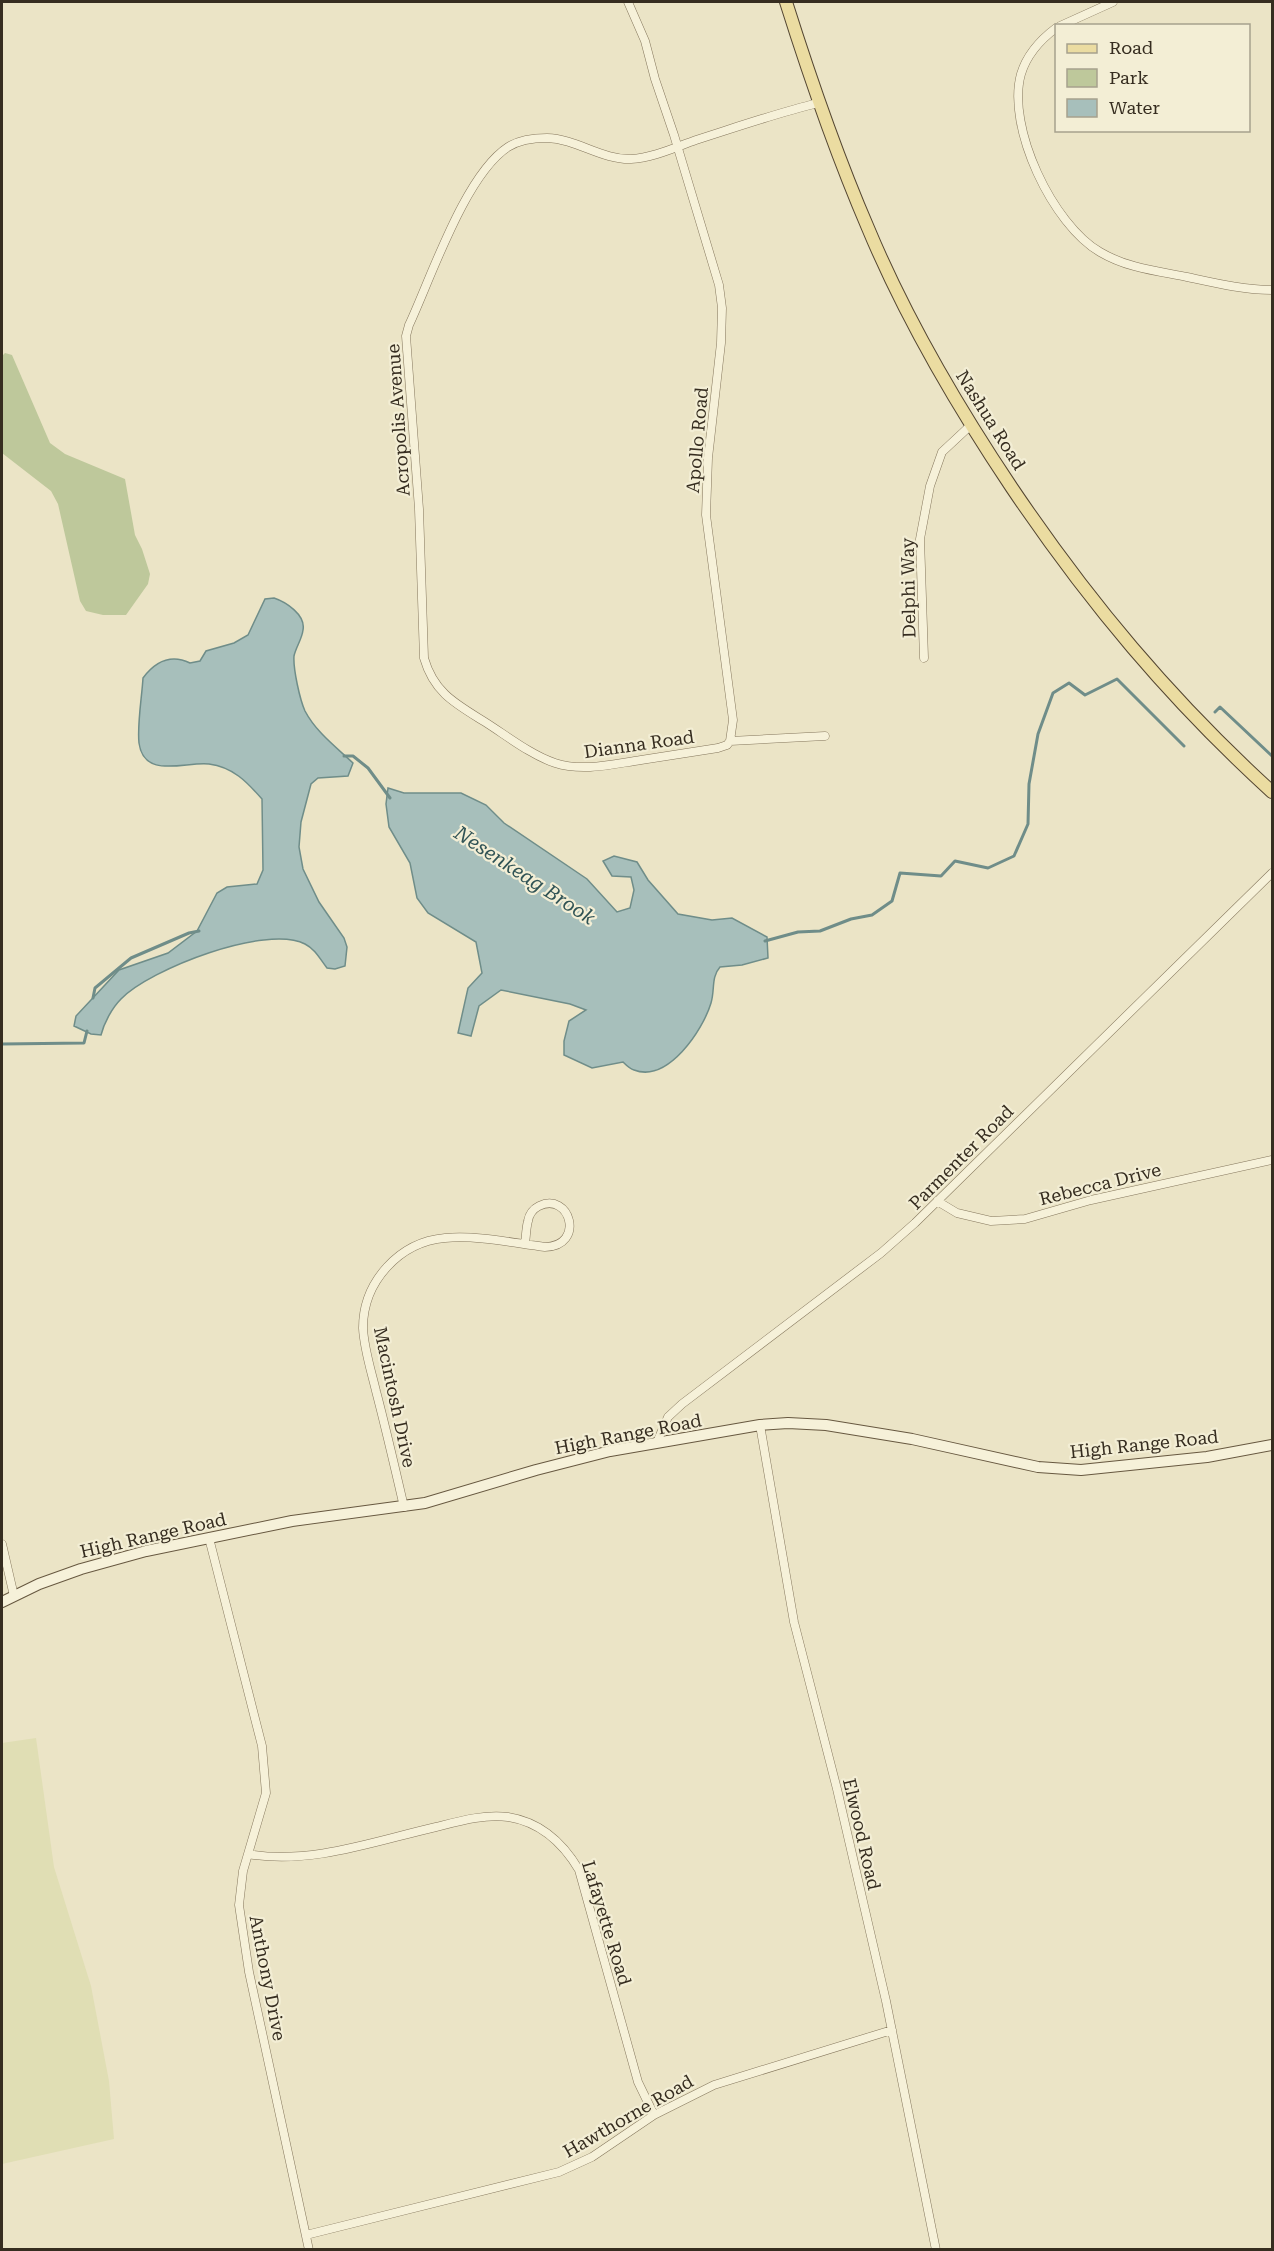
<svg xmlns="http://www.w3.org/2000/svg" width="1274" height="2251" font-family="'Roboto Serif',serif">
<rect width="100%" height="100%" fill="#ebe4c6"/>
<path fill="#e0deb4" d="M36,1738L54,1867L91,1986L109,2081L114,2139L2,2164V1743Z"/>
<path fill="#bec89b" d="M5,353L12,355L50,443L65,454L125,479L135,535L142,549L150,574L148,584L126,615H103L86,611L80,601L58,504L51,491L2,453V356Z"/>
<path fill="#a7bfbb" stroke="#6f8d89" stroke-width="1.5" d="M274,598C286,602 306,615 303,630C302,639 296,647 294,656C293,669 300,700 305,711C316,732 336,747 353,763L348,776L318,778L311,784L301,822L299,847L303,869L319,902L344,938L347,947L345,966L335,969L327,968C320,959 315,949 305,944C266,924 150,969 121,999C112,1008 104,1023 101,1035L91,1034L74,1026L76,1016L119,970L168,953L197,931L217,893L227,887L257,884L263,870L262,799C247,782 233,767 209,764C186,761 144,780 139,743C137,725 142,696 143,678C155,662 171,654 190,663L200,661L206,651L234,643L248,635L265,599Z
M388,788L404,793H461L486,805L504,823L587,879L617,912L630,908L634,890L631,877L612,876L603,861L614,856L637,862L648,880L678,914L712,920L732,918L767,937L768,958L742,965L720,967C711,977 715,990 711,1003C703,1030 668,1083 634,1070C630,1069 626,1065 623,1062L592,1068L564,1055V1041L569,1021L586,1010L570,1004L501,990L479,1006L471,1036L458,1033L468,988L482,973L476,942L428,913L417,898L410,863L389,827L386,804Z"/>
<g fill="none" stroke-linecap="round" stroke-linejoin="round">
<path stroke="#6f8d89" stroke-width="3" d="M1215,712L1220,707L1272,756
M344,756H353L368,768L390,798
M765,941L798,932L820,931L851,919L872,915L892,901L900,873L941,876L955,861L988,868L1014,856L1028,824L1029,784L1038,734L1053,693L1069,683L1085,695L1117,679L1184,746
M93,998L95,988L131,958L189,933L199,931
M2,1044L84,1043L87,1031"/>
<g stroke="#85775d" stroke-width="9">
<path id="street" d="M628,2L645,41L655,79L674,135L719,285L722,308L721,343L708,458L706,515L733,720L730,741
M1060,26L1113,2
M1056,28C1040,40 1027,54 1021,74C1006,127 1053,225 1100,252C1127,268 1157,271 1187,277C1215,283 1244,290 1272,290
M924,658L920,539L930,486L942,452L971,425
M730,741L727,745L718,748C692,752 667,756 641,760C613,764 583,772 555,763C531,755 507,736 485,722C456,704 434,693 424,658L419,509L406,336L409,325C431,278 465,175 508,147C519,140 534,138 547,138C577,139 602,160 631,159C653,158 676,147 696,140C737,127 777,113 818,103
M730,741L825,736
M937,1201L957,1213L991,1221L1025,1219L1091,1200L1272,1160
M760,1425L794,1622L837,1789L886,2001L936,2250
M657,1442L668,1417L682,1404L881,1253L915,1223L1272,873
M404,1507C395,1468 386,1429 376,1391C371,1370 364,1349 363,1328C363,1282 399,1242 445,1238C477,1235 513,1243 545,1247C586,1246 570,1191 539,1206C533,1209 529,1215 528,1221C526,1228 526,1237 525,1244
M209,1538L262,1746L266,1793L243,1871L239,1905L249,1972L309,2250
M2,1544L14,1596
M248,1854C311,1865 375,1841 436,1827C460,1821 484,1814 508,1817C540,1822 563,1843 579,1870L638,2082L654,2115
M306,2235L559,2172L592,2157L654,2115L714,2085L892,2030"/>
</g>
<g stroke="#675840" stroke-width="12">
<path id="secondary" d="M2,1602L39,1584L81,1569L146,1551L292,1521L425,1503L536,1470L610,1451L760,1425L788,1423L826,1425L912,1439L1038,1467L1081,1470L1207,1457L1272,1445"/>
</g>
<g stroke="#534531" stroke-width="14">
<path id="primary" d="M786,2C810,78 836,154 868,228C906,319 957,406 1012,488C1089,602 1170,699 1272,792"/>
</g>
<use href="#street" stroke="#f6f1d9" stroke-width="8"/>
<use href="#secondary" stroke="#f6f1d9" stroke-width="10"/>
<use href="#primary" stroke="#ebdca1" stroke-width="12"/>
</g>
<g text-anchor="middle" dominant-baseline="central" stroke-width="4.5" stroke-linejoin="round" paint-order="stroke">
<g font-size="18" fill="#362d20" stroke="#f3eed5">
<text transform="translate(398 420) rotate(-94)">Acropolis Avenue</text>
<text transform="translate(991 420) rotate(58)">Nashua Road</text>
<text transform="translate(697 440) rotate(-85)">Apollo Road</text>
<text transform="translate(908 588) rotate(-91)">Delphi Way</text>
<text transform="translate(639 744) rotate(-8)">Dianna Road</text>
<text transform="translate(961 1157) rotate(-45)">Parmenter Road</text>
<text transform="translate(1100 1184) rotate(-14)">Rebecca Drive</text>
<text transform="translate(395 1397) rotate(78)">Macintosh Drive</text>
<text transform="translate(628 1434) rotate(-11)">High Range Road</text>
<text transform="translate(1144 1444) rotate(-6)">High Range Road</text>
<text transform="translate(153 1535) rotate(-13)">High Range Road</text>
<text transform="translate(862 1834) rotate(77)">Elwood Road</text>
<text transform="translate(607 1923) rotate(73)">Lafayette Road</text>
<text transform="translate(268 1978) rotate(79)">Anthony Drive</text>
<text transform="translate(628 2116) rotate(-30)">Hawthorne Road</text>
</g>
<g font-size="20" font-style="italic" fill="#305355" stroke="#f3eed5">
<text transform="translate(525 875) rotate(33)">Nesenkeag Brook</text>
</g>
</g>
<rect width="1274" height="2251" fill="none" stroke="#362d20" stroke-width="6"/>
<rect x="1055" y="24" width="195" height="108" fill="#f3eed5" stroke="#a7a18d" stroke-width="1.5"/>
<rect x="1067" y="44" width="30" height="9" fill="#ebdca1" stroke="#a7a18d" stroke-width="1.5"/>
<text x="1109" y="54" font-size="18" fill="#362d20">Road</text>
<rect x="1067" y="69" width="30" height="18" fill="#bec89b" stroke="#a7a18d" stroke-width="1.5"/>
<text x="1109" y="84" font-size="18" fill="#362d20">Park</text>
<rect x="1067" y="99" width="30" height="18" fill="#a7bfbb" stroke="#a7a18d" stroke-width="1.5"/>
<text x="1109" y="114" font-size="18" fill="#362d20">Water</text>
</svg>
